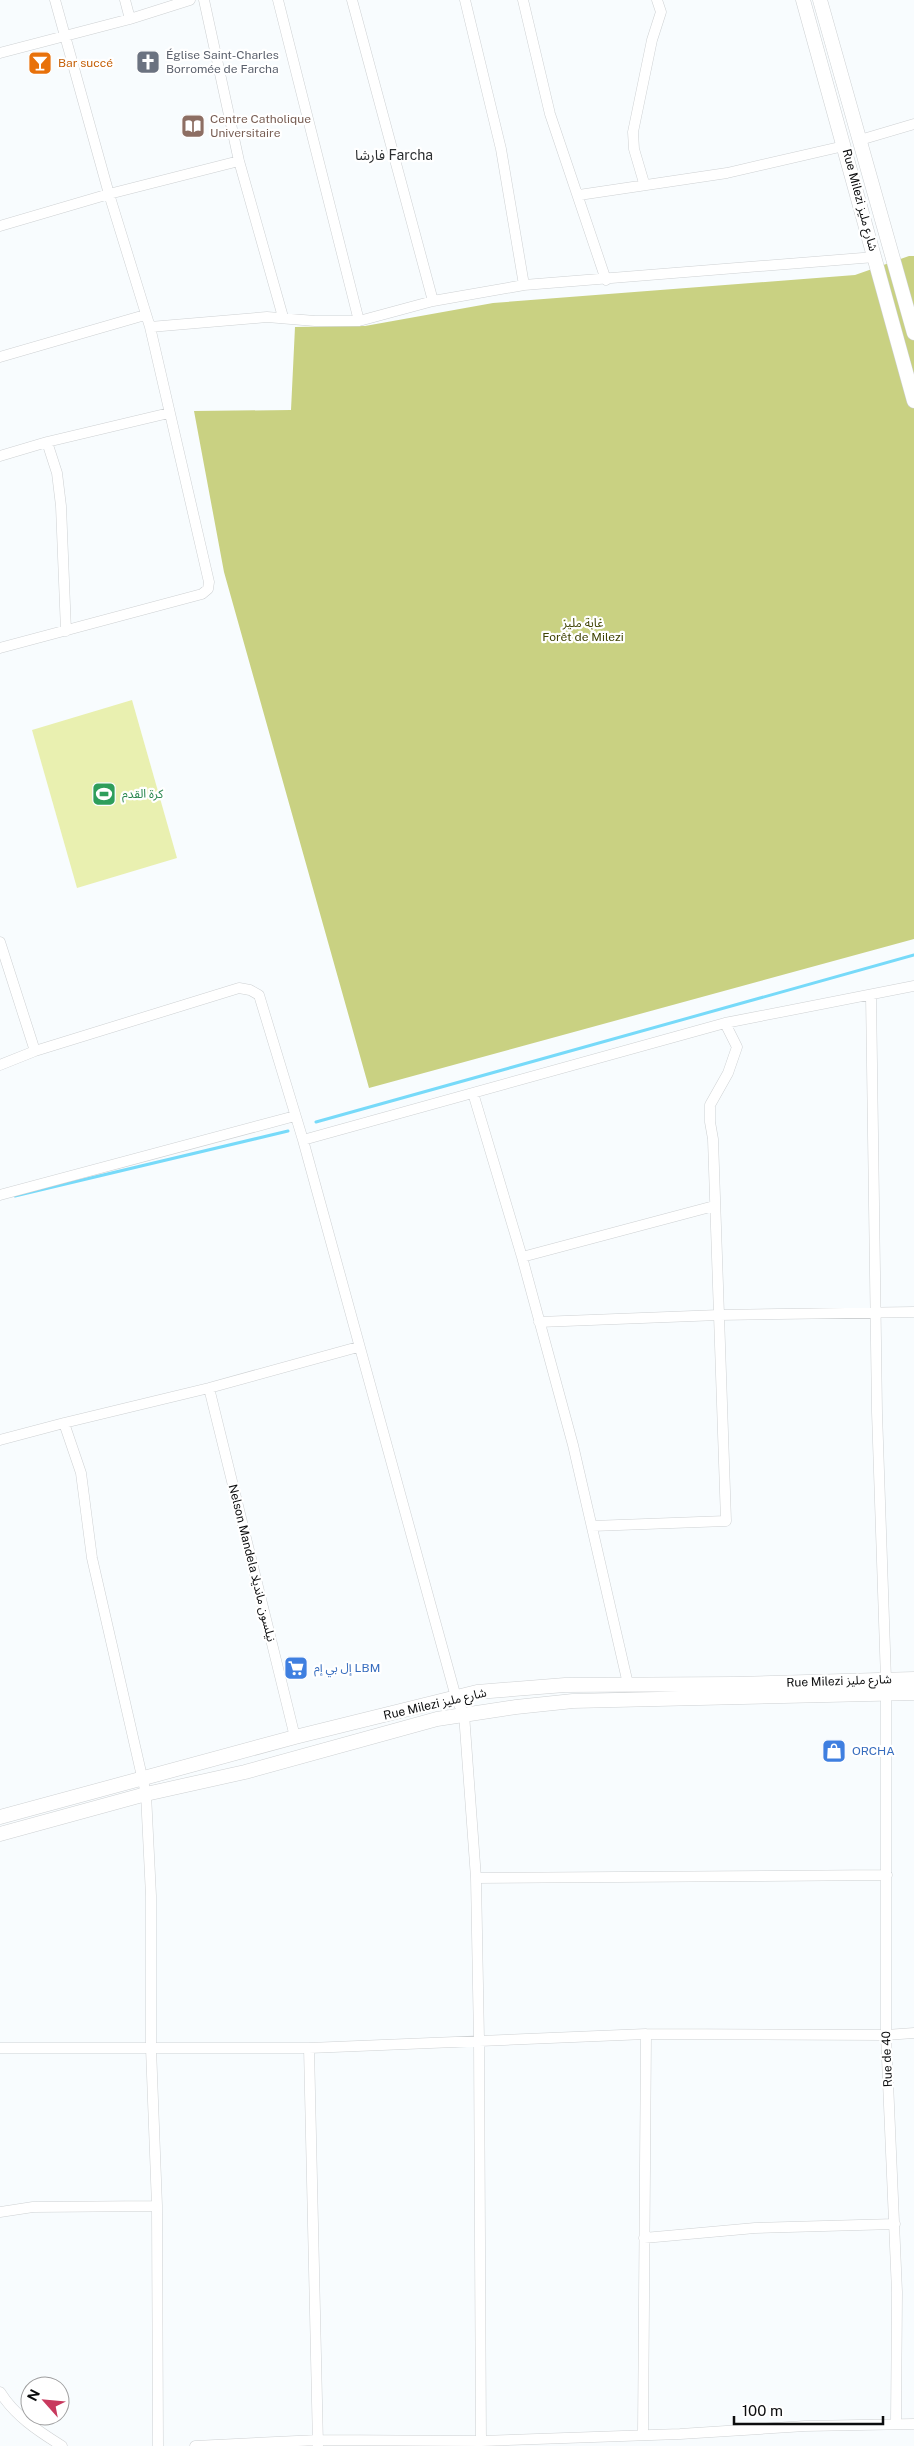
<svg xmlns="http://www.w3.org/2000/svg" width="914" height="2446" font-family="'Public Sans','Noto Sans Arabic',sans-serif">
<rect width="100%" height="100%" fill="#f8fcfe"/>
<path fill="#e9f0b0" d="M132,700L177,858L77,888L32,730Z"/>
<path fill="#c9d182" d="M909,256H914V939L369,1088L224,572L194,411L291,410L295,327L365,326L493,303L855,275Z"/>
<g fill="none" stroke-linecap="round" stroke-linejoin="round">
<path stroke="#77daf9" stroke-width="3" d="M316,1122L914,955
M15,1196L288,1131"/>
<g stroke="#ced1d3" stroke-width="11">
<path id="street" d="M125,0L130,19
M204,0L239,161L283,317
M278,0L359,321
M352,0L433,301
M465,0L501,149L524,285
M523,0L550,114L606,280
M0,53L130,19L190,0
M860,140L914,124
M644,183L634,149L633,132L652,40L661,12L657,0
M579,195L727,173L844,146
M0,226L109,194L239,161
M150,327L267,317L315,321H359L433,301L524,285L875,257
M0,357L145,315
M47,442L57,473L61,506L66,631
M0,456L47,442L169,413
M0,648L202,594L208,589L209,582L150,327L109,194L55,0
M0,942L35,1051
M871,995L877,1412L886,1680V2035L897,2292L896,2424
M0,1065L35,1051L239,988L250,990L259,995L303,1140L457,1701L464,1714L476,1878L479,2040L481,2446
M473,1093L522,1257L573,1445L628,1684
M303,1140L725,1023L914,986
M0,1195L295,1116
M522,1257L714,1206
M539,1322L719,1315L914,1312
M209,1388L295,1737
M64,1423L81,1473L92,1558L146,1794L151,1896V2048L157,2206L158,2446
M0,1440L64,1423L209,1388L358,1347
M592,1526L726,1521L713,1139L710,1122V1105L728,1073L737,1047L725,1023
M476,1878L887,1875
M0,2048H309L646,2034L886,2035L914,2033
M309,2048L318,2445
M0,2212L33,2207L157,2206
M644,2238L755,2228L895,2224
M0,2392C15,2416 38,2431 62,2446
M643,2435L646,2034
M195,2446L318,2440L481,2441L680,2434L805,2426L914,2424"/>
</g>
<g stroke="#ced1d3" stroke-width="15">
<path id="secondary" d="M803,0L914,401
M820,0L914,333
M0,1817L295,1737L477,1692L565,1685L734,1684L914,1679
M0,1834L146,1794L245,1772L437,1719L516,1707L573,1701L914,1693"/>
</g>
<use href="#street" stroke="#fff" stroke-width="10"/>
<use href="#secondary" stroke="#fff" stroke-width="14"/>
</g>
<defs>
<g id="church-square" transform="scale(1.25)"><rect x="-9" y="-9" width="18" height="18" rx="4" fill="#6b7280" stroke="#fff"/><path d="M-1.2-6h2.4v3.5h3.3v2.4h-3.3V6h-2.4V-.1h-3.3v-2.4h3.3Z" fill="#fff"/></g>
<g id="bar-square" transform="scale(1.25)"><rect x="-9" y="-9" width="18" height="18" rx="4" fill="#e8710a" stroke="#fff"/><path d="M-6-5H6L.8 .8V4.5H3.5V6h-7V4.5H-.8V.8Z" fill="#fff"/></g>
<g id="library-square" transform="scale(1.25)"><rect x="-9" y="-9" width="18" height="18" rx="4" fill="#8d6e63" stroke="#fff"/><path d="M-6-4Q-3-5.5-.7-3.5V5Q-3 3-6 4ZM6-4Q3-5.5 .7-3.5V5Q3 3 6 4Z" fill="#fff"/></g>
<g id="stadium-square" transform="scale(1.25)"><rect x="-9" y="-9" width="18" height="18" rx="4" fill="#2e9e5b" stroke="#fff"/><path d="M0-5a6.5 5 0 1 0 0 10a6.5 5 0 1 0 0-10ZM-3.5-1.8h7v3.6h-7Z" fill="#fff"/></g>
<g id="supermarket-square" transform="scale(1.25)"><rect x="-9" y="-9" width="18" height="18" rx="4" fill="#3f7fe0" stroke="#fff"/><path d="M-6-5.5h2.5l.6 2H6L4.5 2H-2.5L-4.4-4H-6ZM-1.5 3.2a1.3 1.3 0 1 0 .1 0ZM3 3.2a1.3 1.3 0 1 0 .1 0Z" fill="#fff"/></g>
<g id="shop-square" transform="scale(1.25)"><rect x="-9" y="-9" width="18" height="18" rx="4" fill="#3f7fe0" stroke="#fff"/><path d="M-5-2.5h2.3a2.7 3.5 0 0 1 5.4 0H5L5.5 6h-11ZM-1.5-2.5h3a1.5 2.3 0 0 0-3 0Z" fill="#fff"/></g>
</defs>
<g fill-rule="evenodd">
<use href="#church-square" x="148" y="62"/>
<use href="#bar-square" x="40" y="63"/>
<use href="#library-square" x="193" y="126"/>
<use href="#stadium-square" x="104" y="794"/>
<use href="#supermarket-square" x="296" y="1668"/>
<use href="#shop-square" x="834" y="1751"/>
</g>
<g text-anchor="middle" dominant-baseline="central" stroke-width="4.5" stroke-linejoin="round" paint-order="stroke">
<g font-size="12" fill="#5b616d" stroke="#fff" text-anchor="start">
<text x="166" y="55">Église Saint-Charles<tspan x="166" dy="14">Borromée de Farcha</tspan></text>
</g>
<g font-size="12" fill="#c56008" stroke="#fff" text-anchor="start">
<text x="58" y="63">Bar succé</text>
</g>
<g font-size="12" fill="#785e54" stroke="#fff" text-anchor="start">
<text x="210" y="119">Centre Catholique<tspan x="210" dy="14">Universitaire</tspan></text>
</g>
<g font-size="12" fill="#0c0d0e" stroke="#fff">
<text transform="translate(860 200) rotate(75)">Rue Milezi شارع مليز</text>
<text transform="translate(252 1563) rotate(76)">Nelson Mandela نيلسون مانديلا</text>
<text transform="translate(839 1681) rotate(-2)">Rue Milezi شارع مليز</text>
<text transform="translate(435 1704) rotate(-13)">Rue Milezi شارع مليز</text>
<text transform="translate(887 2059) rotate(-92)">Rue de 40</text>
</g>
<g font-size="12" fill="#404405" stroke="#fff">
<text x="583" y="623">غابة مليز<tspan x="583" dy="14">Forêt de Milezi</tspan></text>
</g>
<g font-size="12" fill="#27864d" stroke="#fff" text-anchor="start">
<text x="122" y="794">كرة القدم</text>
</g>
<g font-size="12" fill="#366cbe" stroke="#fff" text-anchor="start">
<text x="314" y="1668">إل بي إم LBM</text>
<text x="852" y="1751">ORCHA</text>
</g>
<g font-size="14" fill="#2c2f31" stroke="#fff">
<text x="394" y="155">فارشا Farcha</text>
</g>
</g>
<g transform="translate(45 2401) rotate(297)"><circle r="24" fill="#ffffff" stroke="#9e9e9f"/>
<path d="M0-4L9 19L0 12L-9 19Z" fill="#c8395e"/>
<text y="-8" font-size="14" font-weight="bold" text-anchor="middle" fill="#0c0d0e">N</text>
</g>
<path d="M734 2416v8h149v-8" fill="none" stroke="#0c0d0e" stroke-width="2.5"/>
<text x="742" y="2416" font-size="15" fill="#0c0d0e" stroke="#ffffff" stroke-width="4" paint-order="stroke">100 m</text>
</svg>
